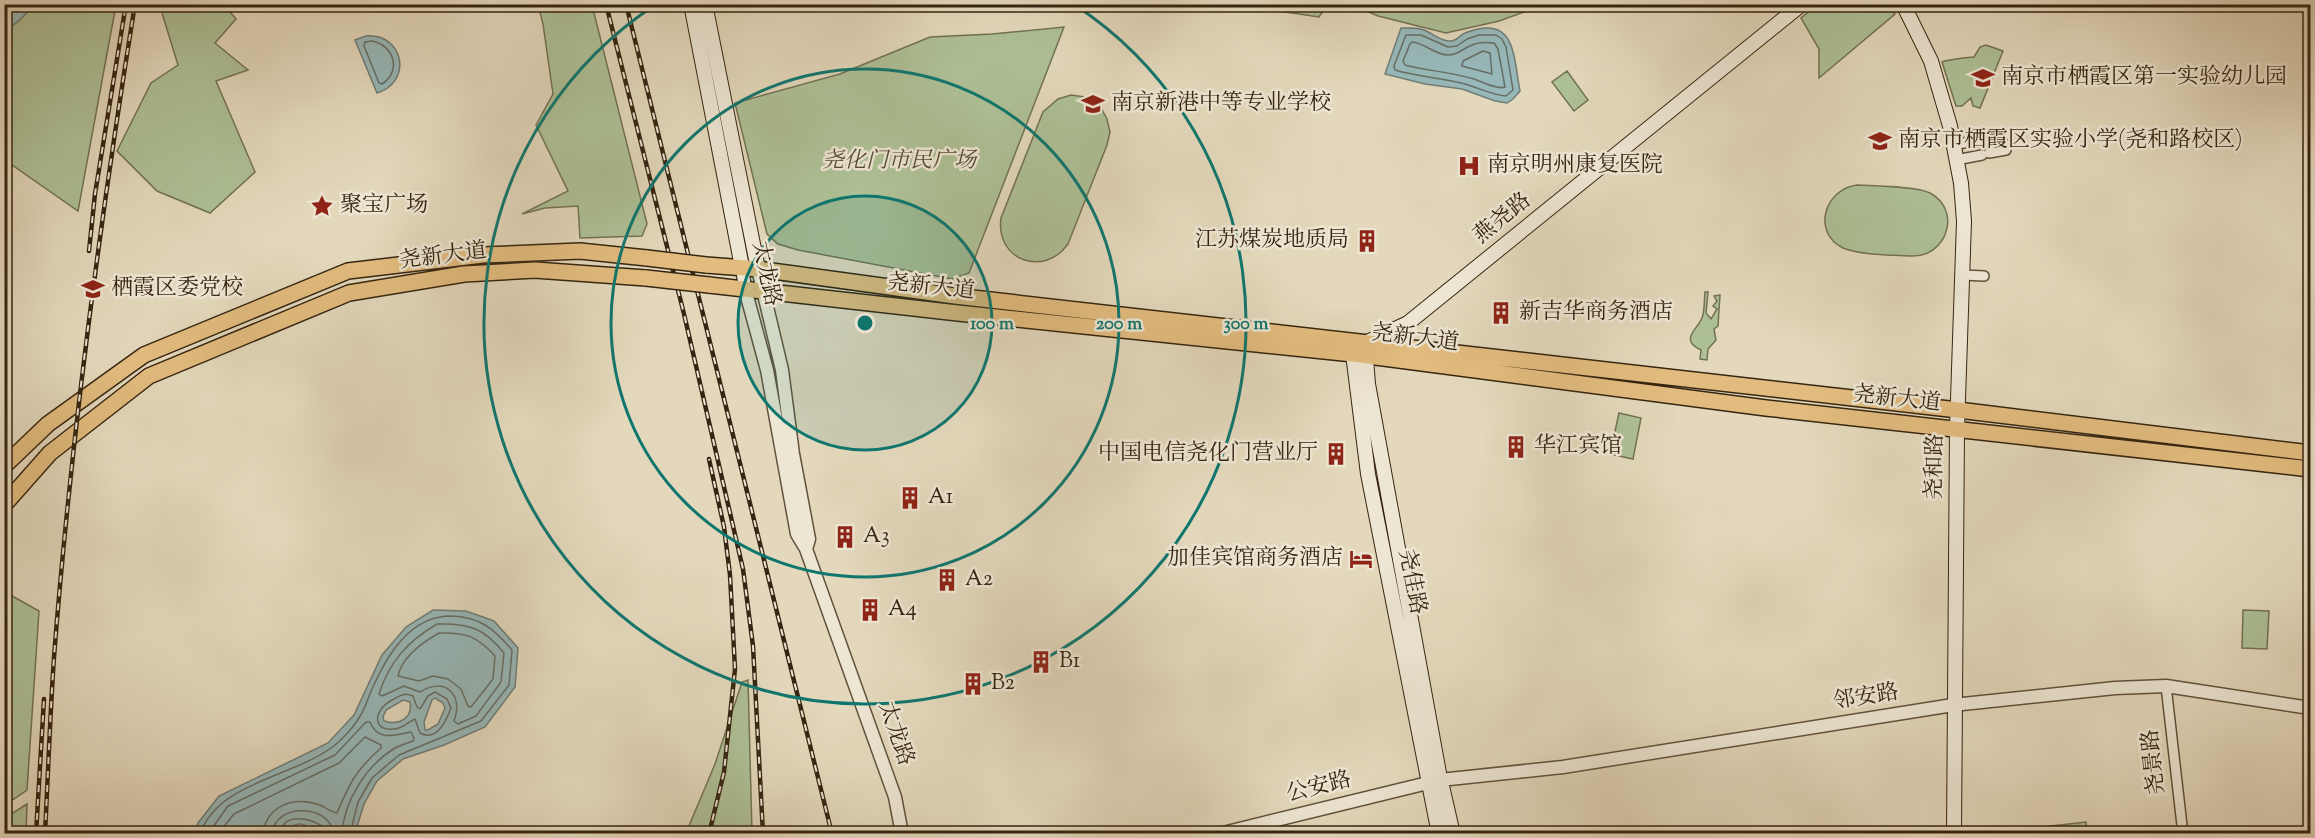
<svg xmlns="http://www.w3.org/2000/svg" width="2315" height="838" font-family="'Sorts Mill Goudy','Noto Serif SC',serif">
<rect width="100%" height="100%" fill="#e3d8bc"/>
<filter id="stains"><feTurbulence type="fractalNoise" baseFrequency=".00333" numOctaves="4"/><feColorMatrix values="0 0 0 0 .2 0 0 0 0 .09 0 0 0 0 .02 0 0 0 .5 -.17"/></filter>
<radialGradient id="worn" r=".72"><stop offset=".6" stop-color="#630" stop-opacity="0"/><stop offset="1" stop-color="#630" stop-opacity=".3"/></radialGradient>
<path fill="#aec096" stroke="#727254" stroke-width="1.5" d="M165,4L238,5L231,13L236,19L215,43L248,70L216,81L255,172L210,213L157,191L117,151L151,83L178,65L162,13Z
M1230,4H1327V5L1319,17Z
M1818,4L1889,5L1895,14L1819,78V49L1801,18Z
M5,5H116L78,211L5,160Z
M538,5H592L647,224L642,236L580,238L578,206L545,208L522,214L568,191L536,125L553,94L543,24Z
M1353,5L1543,4V5L1499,21L1446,33L1378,16Z
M1064,27L969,273L952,279L798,250L778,244L767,234L735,103L840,74L930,37L992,34Z
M1986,45L2003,51L1980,108L1973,106L1971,98L1962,106H1956L1942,62C1946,60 1969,57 1974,57L1980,47Z
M1567,71L1588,100L1574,111L1552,82Z
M1071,95L1085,97L1101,108L1107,119L1110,132L1107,145L1068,244C1044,278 995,260 1001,218L1043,112L1058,99Z
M1857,185C1875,186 1916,186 1930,193C1963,211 1946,258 1911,256C1893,255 1859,255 1843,248C1811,232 1825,189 1857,185Z
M1705,292H1708L1706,313L1711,319L1717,309L1713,306L1717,301L1714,296L1720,295L1718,326L1714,329L1716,340L1708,349L1707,360L1700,359L1701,350C1679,340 1697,330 1702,318C1705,310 1704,300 1705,292Z
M1619,413L1641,418L1633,459L1610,454Z
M5,592L39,611L27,790L5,805Z
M2243,610L2269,611L2267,649L2242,648Z
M748,680L752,833H686L715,764L742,682Z
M27,804L26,833H5V818Z
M2086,822L2087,833H2033V828Z"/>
<path fill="#97b8b9" stroke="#707d76" stroke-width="1.5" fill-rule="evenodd" d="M5,4H32V5C26,15 16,25 5,29Z
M1401,28C1408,28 1418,27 1424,30C1432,33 1440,41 1449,41C1457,42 1459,35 1465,33C1516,13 1513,55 1520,91L1513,99L1507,103L1495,101L1462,89L1425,84L1385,74Z
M366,36C404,33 413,82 377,93L355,40Z
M433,610L466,611L494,621L518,648L515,687L485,727L444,745L403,759L377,781L364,804L355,833C346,834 335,835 326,834C307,830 303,814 283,833H194L198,823L219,796L328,743L354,715L382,655L406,627ZM435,698L443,703L445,708L438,724L428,730H425L424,722L432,700ZM403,700L410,702C413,718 399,726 384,721L383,717L386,710Z"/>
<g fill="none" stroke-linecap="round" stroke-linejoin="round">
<path stroke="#666e65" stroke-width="1.5" d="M1406,35H1421L1448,47L1457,46L1467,39L1479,35H1496L1502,39L1506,47L1513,90L1506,96C1492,95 1479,88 1465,84C1442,78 1419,77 1395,70L1394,66Z
M372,41C394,45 402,71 382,84L379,83L364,46L365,42Z
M1412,42C1425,43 1435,55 1448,55C1458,55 1462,49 1470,46C1477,42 1486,42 1494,43L1498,49L1505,87C1497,90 1483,82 1474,79C1451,72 1428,71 1405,65L1403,61L1410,44Z
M1483,51L1490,53L1492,74L1462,66L1463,61Z
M437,624C469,623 484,628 504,653L501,682L476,716L458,724L454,721C464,695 445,676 420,692L404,686L382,696L379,694C389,662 408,641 437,624Z
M439,633C465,632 477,636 495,656L493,679L471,707L468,706L461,689L448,679L433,676L419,681L398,676C402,657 423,642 439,633Z
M435,692L447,699L451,708C446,721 437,742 420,733L415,719C410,721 405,726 399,728C375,735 369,713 392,700C400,696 404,692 413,696L417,707L420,709L428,696Z
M200,834C218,783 291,777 331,748C340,742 353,728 359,718C365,709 368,698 372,689C387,655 410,616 451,616C481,617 494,629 512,650L509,685L481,721L399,755L372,778L358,802L350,834
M208,834L228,806L335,755L366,722H370C378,742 395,735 411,732L414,738L413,741C407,743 401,745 395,748C367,765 344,800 342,834
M218,834L234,814L339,763L365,737L381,745V748C355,771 350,783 337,813C331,812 326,808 320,805C304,799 286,800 273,812C267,818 264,824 263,834
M272,834C274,802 332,804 333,834
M280,834C283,812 309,818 322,826L326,834"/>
<g stroke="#61523c" stroke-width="12">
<path id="minor" d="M1987,139L2004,136
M1953,145L1979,140
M1989,153L2006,150
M1956,160L1982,155
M1963,275L1984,276
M2166,686L2183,834"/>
</g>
<g stroke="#61523c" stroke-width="15">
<path id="tertiary" d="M742,267L745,289L767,370L797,534L806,549L895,797L902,834
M758,269L782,370L793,454L809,539L806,549
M1219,834L1440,780L1563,767L1953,705L2115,688L2166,686L2310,708"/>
</g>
<g stroke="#362511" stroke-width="16">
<path id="secondary" d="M691,4L742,267
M705,4L758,269
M1903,4L1931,61L1950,126L1961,183L1964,221L1957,429L1954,834
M1365,346L1368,384L1439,773L1453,834
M1439,834L1368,474L1353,354L1365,343L1408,323L1802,4"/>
</g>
<g stroke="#362511" stroke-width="18">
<path id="primary" d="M706,265L758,269L955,296L1958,410L2310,453
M709,285L958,313L1353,354L1766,408L2310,469
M4,466L48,424L144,355L348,271L483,255L580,251L647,258
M4,505L50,453L149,376L349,293L464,274L535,270L646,278"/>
</g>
<use href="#minor" stroke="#ede6d3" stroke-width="9"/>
<use href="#tertiary" stroke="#ede6d3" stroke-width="12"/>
<use href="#secondary" stroke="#ede6d3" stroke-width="14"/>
<use href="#primary" stroke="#e2bc7e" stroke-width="15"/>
<g stroke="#362511" stroke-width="4.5">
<path id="rail" d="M606,4L684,314L743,569L753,646L763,834
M626,4L832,834
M89,251L95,194L126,4
M36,834L44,699
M45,834C48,775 50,716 54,657C71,438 100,221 135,4
M709,834L724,772L735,669L730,575L724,527L709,459"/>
</g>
<use href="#rail" stroke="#ede6d3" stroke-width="2" stroke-dasharray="7" stroke-linecap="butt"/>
<g stroke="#362511" stroke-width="18" stroke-linecap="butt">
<path id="primary-bridge" d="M647,258L706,265
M646,278L709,285"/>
</g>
<use href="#primary-bridge" stroke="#e2bc7e" stroke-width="15"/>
</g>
<circle cx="865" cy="323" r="127" fill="#0f766e" fill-opacity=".12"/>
<g fill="none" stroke="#0f766e" stroke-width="3">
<circle cx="865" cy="323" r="127"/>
<circle cx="865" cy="323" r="254"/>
<path d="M1075 5A381 381 0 1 1 655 5"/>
</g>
<defs>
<g id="school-bare" transform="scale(1.8)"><path d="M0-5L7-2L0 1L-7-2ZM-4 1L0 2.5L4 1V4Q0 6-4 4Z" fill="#8f2418" stroke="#ede6d3" stroke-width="2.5" paint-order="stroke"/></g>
<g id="hospital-bare" transform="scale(1.8)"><path d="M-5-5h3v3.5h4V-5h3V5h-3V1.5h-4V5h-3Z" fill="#8f2418" stroke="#ede6d3" stroke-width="2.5" paint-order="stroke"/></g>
<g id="sight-bare" transform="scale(1.8)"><path d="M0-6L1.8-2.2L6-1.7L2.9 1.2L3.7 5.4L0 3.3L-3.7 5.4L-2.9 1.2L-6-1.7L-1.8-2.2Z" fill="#8f2418" stroke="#ede6d3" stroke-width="2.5" paint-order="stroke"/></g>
<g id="building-bare" transform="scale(1.8)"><path d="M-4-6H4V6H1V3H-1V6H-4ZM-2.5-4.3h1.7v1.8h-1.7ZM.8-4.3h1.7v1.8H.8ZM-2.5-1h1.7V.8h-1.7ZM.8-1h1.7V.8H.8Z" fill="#8f2418" stroke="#ede6d3" stroke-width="2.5" paint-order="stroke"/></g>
<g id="hotel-bare" transform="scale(1.8)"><path d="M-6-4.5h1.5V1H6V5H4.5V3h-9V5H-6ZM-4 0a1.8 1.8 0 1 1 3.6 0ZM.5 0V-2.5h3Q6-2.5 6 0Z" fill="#8f2418" stroke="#ede6d3" stroke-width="2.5" paint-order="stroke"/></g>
</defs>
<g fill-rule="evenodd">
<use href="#school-bare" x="1983" y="78"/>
<use href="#school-bare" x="1093" y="104"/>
<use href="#school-bare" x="1880" y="141"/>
<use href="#hospital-bare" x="1469" y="166"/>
<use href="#sight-bare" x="322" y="206"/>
<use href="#building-bare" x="1367" y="241"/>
<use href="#school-bare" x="93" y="289"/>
<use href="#building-bare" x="1501" y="313"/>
<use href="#building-bare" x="1516" y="447"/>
<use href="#building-bare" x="1336" y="454"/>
<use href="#building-bare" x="910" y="498"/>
<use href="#building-bare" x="845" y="537"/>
<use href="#hotel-bare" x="1361" y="559"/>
<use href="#building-bare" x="947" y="580"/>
<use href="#building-bare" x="870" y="610"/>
<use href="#building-bare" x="1041" y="662"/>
<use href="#building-bare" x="973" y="684"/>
</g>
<g text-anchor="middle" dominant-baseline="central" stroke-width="5" stroke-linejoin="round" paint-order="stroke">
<g font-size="22" fill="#362511" stroke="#ede6d3" text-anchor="start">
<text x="2001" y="78">南京市栖霞区第一实验幼儿园</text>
<text x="1111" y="104">南京新港中等专业学校</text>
<text x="1898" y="141">南京市栖霞区实验小学(尧和路校区)</text>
<text x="1487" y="166">南京明州康复医院</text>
<text x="340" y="206">聚宝广场</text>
<text x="1349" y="241" text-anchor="end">江苏煤炭地质局</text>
<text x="111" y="289">栖霞区委党校</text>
<text x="1519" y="313">新吉华商务酒店</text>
<text x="1534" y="447">华江宾馆</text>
<text x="1318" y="454" text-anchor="end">中国电信尧化门营业厅</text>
<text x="928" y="498">A1</text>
<text x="863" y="537">A3</text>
<text x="1343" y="559" text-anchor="end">加佳宾馆商务酒店</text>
<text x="965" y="580">A2</text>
<text x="888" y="610">A4</text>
<text x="1059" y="662">B1</text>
<text x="991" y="684">B2</text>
</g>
<g font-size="22" font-style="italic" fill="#544c32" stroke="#ede6d3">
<text x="899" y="162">尧化门市民广场</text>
</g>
<g font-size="22" fill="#362511" stroke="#ede6d3">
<text transform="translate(1503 219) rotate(-39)">燕尧路</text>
<text transform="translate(443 257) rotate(-7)">尧新大道</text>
<text transform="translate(765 274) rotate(78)">太龙路</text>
<text transform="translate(931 288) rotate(6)">尧新大道</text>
<text transform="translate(1415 339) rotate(7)">尧新大道</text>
<text transform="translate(1897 400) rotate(6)">尧新大道</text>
<text transform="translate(1936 467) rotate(-89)">尧和路</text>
<text transform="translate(1411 582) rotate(79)">尧佳路</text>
<text transform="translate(1866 698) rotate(-9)">邻安路</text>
<text transform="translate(895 734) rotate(71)">太龙路</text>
<text transform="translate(2155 762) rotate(-96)">尧景路</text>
<text transform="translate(1319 788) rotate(-14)">公安路</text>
</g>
</g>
<circle cx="865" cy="323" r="9" fill="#0f766e" stroke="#ede6d3" stroke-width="3"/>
<g font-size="18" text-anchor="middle" font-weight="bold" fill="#0f766e" stroke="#ede6d3" stroke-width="5" stroke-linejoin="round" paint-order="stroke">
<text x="992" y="329">100 m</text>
<text x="1119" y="329">200 m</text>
<text x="1246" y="329">300 m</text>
</g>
<rect width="2315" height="838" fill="none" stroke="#e3d8bc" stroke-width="24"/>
<rect x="6" y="6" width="2303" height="826" fill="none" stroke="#362511" stroke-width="3"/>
<rect x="12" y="12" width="2291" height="814" fill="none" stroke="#362511" stroke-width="1.5"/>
<rect width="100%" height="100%" filter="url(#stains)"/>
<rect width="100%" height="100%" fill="url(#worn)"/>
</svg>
